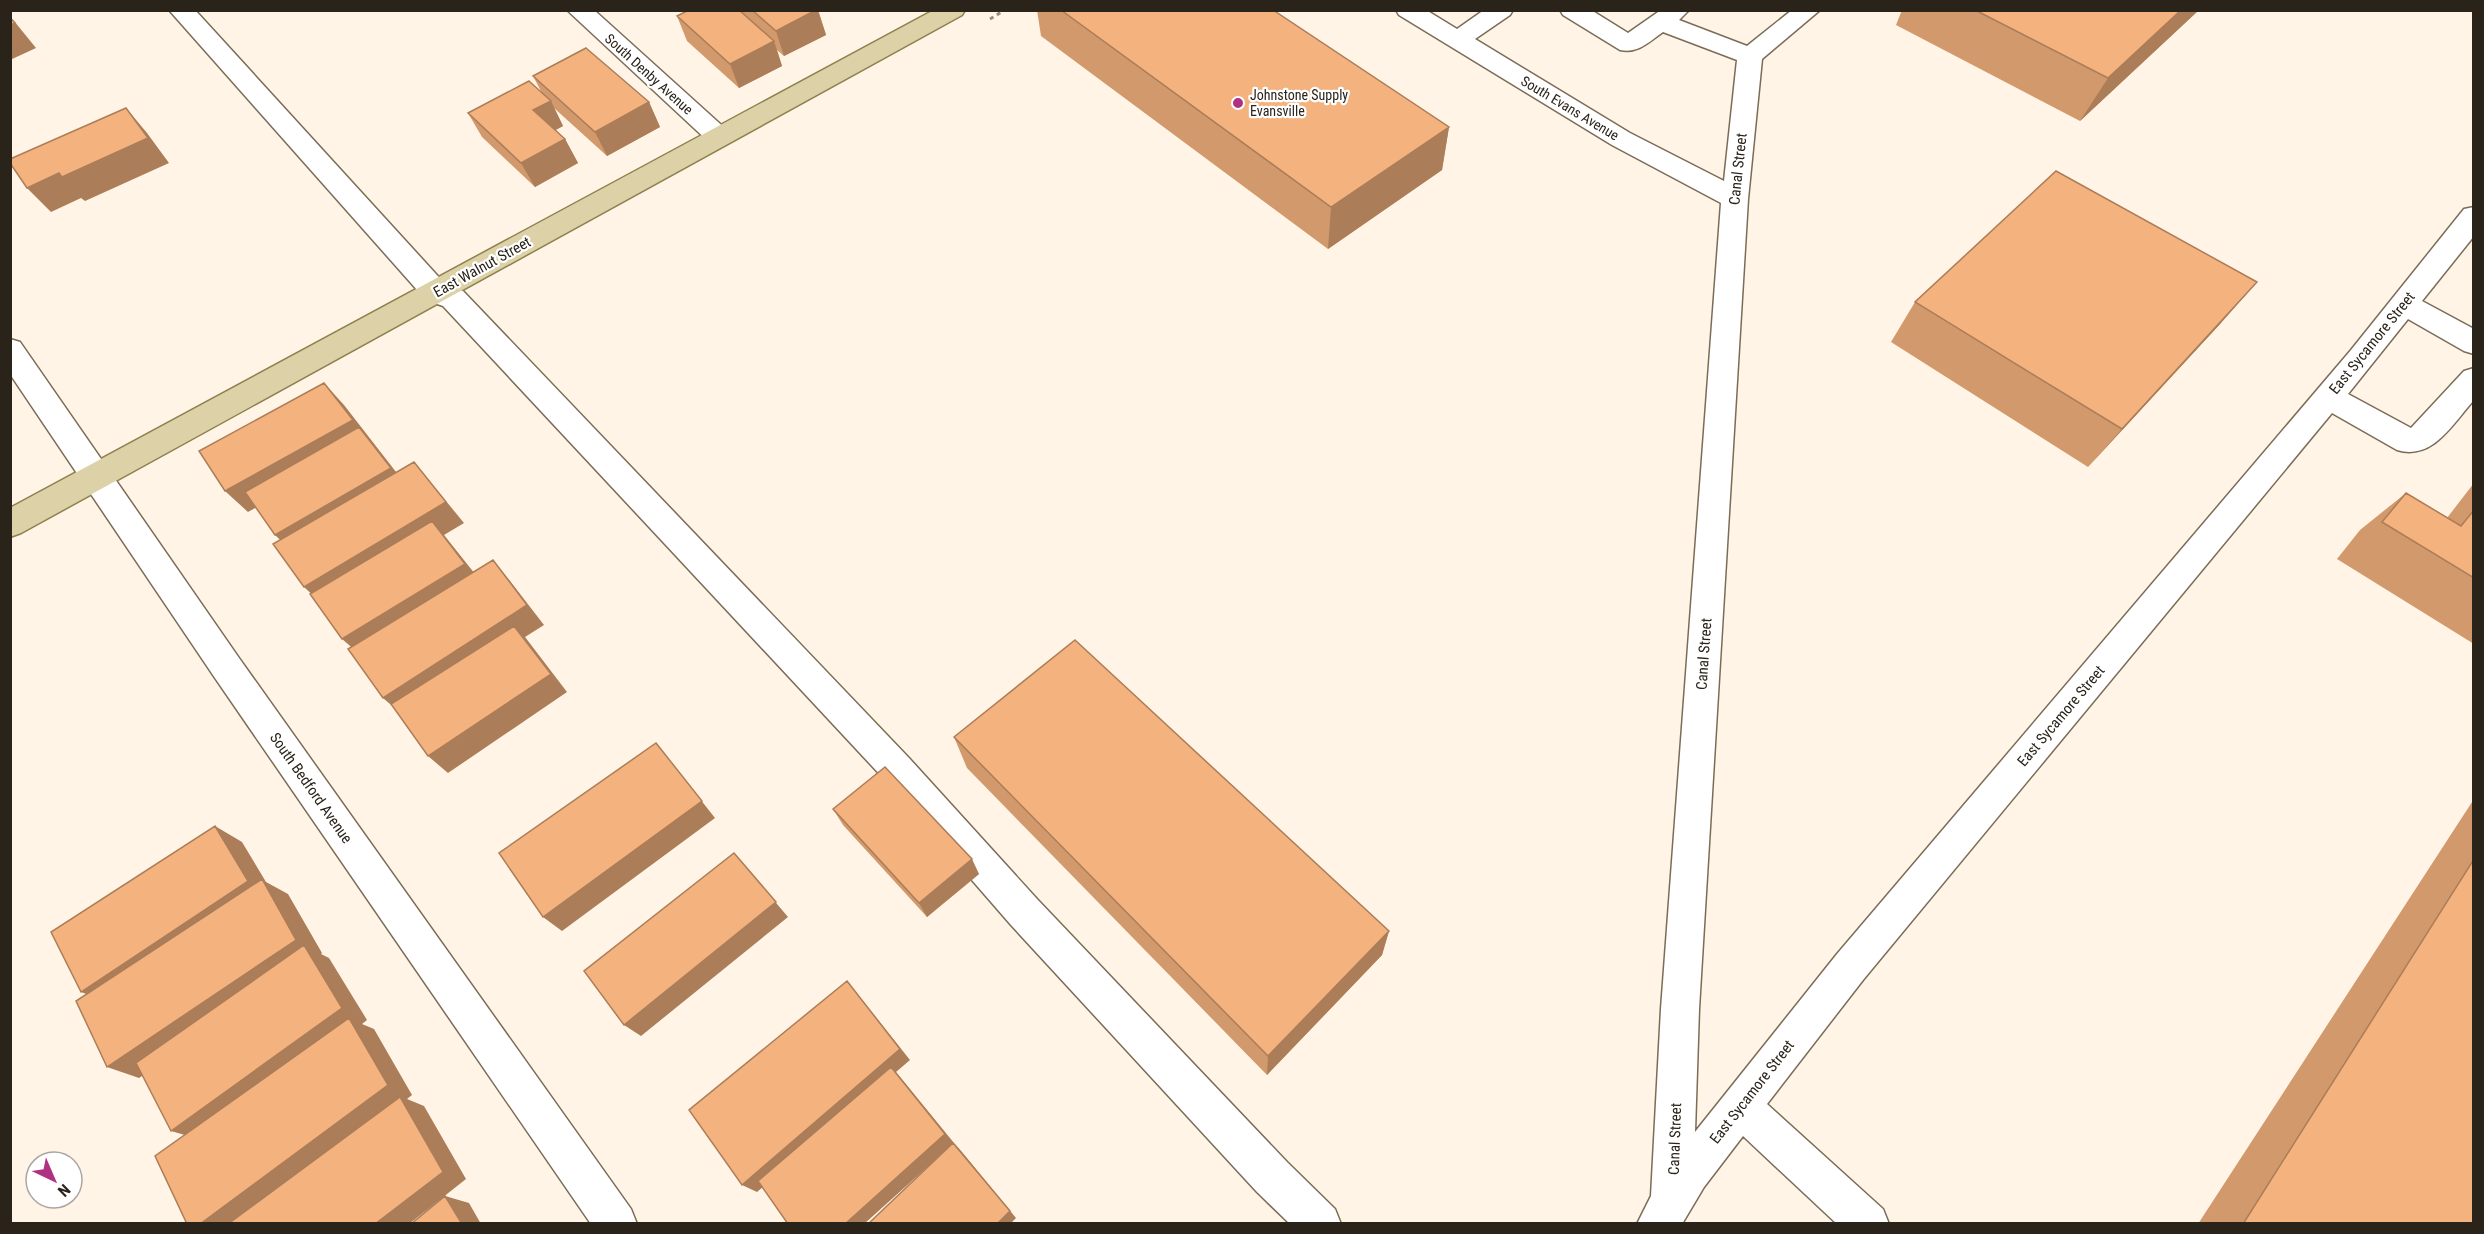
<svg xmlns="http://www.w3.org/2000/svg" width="2484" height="1234" font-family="'Roboto Condensed',sans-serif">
<rect width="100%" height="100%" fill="#fff4e6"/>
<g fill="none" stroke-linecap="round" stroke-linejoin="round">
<g stroke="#7b6c57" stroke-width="3">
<path id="minor" d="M169,10H195L446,285L463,291L909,758L1037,899L1287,1162L1335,1209L1341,1224H1290L1257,1192L1011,925L885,780L443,306L426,300Z
M567,10H594L728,131L732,137L728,143L719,146L710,143Z
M1396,10H1426L1457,29L1484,10H1513L1510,15L1475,39L1630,133L1724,181L1737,60L1663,32C1650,41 1638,54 1620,50L1563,15L1560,10H1591L1628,33L1661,10H1689L1679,20L1747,46L1792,10H1820L1762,59L1748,199L1699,1009L1695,1132L1837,954L2351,350L2464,209L2474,207V236L2422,301L2474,329V354L2464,351L2408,319L2348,394L2411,428L2464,371L2474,368V400C2453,423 2433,461 2397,450L2332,413L1863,980L1767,1104L1883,1209L1889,1224H1837L1743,1136L1704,1187L1682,1224H1637L1651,1196L1661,1009L1721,203L1612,145L1399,15Z
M10,339L20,342L239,658L631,1209L637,1224H591L215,678L10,374Z"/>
</g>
<g stroke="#8e814f" stroke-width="3">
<path id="major" d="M934,10H965L962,15L21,533L10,537V508Z"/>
</g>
<path stroke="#938b7f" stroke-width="3" stroke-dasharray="4 4" stroke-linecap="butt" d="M990,19L1005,10"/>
<use href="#minor" fill="#fff" fill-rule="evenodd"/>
<use href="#major" fill="#dcd1a7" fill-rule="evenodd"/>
</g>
<path fill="#d2996c" d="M689,10H818L826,35L784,56L777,50L782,66L739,88L687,41L677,16Z
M1037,10H1273L1449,127L1442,170L1328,249L1041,36Z
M1902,10H2199L2080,121L1896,25Z
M533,76L649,102L660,127L607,156L554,108L563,126L556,130L565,139L578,163L535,187L482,137L468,113L542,93Z
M1915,302L2221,323L2088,467L1891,342Z
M2474,483V644L2337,559L2360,530L2406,493L2447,518Z
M954,737L1389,931L1382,955L1267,1075L967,768Z
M2474,799V1224H2198Z
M833,809L979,874L927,917L843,825Z"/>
<path fill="#ab7d58" d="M816,10H818L826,35L784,56L776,31Z
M2181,10H2199L2080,121L2108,78Z
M10,16L36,48L10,60Z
M774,41L782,66L739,88L730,64Z
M551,101L563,126L547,134L533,110Z
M649,102L660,127L607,156L595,132Z
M126,108L147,133L169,163L85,201L81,198L51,212L27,188Z
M1449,127L1442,170L1328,249L1331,207Z
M565,139L578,163L535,187L521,163Z
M2257,282L2221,323L2088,467L2122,429Z
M324,383L344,405L410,490L297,556L275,535L371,443L248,512L225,491Z
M414,462L464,523L444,535L483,584L364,658L342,639L326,607L304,587Z
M493,560L510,581L544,625L525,637L567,692L448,773L428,756L404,716L383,698Z
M656,743L715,818L562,931L543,917Z
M215,826L242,842L266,882L288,894L322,953L321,954L329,958L367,1020L362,1024L374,1029L412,1095L407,1099L424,1106L466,1179L409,1224H200L202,1140L171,1131L313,960L139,1078L107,1067L113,1004L81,992Z
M734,853L788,917L641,1036L624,1025Z
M972,859L979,874L927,917L919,903Z
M1389,931L1382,955L1267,1075L1268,1056Z
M847,981L910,1060L896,1072L954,1143L962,1152L1016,1218L1010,1224H997L954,1143L864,1224H845L896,1072L757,1192L742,1185Z
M445,1196L469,1203L481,1224H462Z"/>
<path fill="#f4b27e" stroke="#ab7d58" stroke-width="1.5" d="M689,10H739L774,41L730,64L677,16Z
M752,10H816L776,31Z
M1061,10H1273L1449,127L1331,207Z
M1975,10H2181L2108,78Z
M10,18L15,23L10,25Z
M586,48L649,102L595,132L533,76Z
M529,81L551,101L533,110L565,139L521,163L468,113Z
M126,108L148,138L62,177L59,173L27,188L10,163V159Z
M2056,171L2257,282L2122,429L1915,302Z
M324,383L353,420L225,491L199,451Z
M359,427L391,468L275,535L245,492Z
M414,462L446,502L304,587L273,544Z
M2406,493L2461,526L2474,510V578L2382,522Z
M432,521L465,564L342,639L310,594Z
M493,560L527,605L383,698L348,649Z
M514,626L551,674L428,756L391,704Z
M1075,640L1389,931L1268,1056L954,737Z
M656,743L702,801L543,917L499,853Z
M885,767L972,859L919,903L833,809Z
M215,826L248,881L81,992L51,932Z
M734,853L776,902L624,1025L584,971Z
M2474,859V1224H2243Z
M262,879L296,940L107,1067L76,1001Z
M304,945L342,1008L171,1131L136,1063Z
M847,981L900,1049L742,1185L689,1110Z
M349,1018L388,1085L200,1224H187L155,1156Z
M891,1067L945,1134L845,1224H788L758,1181Z
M400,1097L443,1172L375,1224H228Z
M953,1143L1010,1211L997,1224H868Z
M445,1196L462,1224H411Z"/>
<circle fill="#ae3182" stroke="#fff" stroke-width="2" cx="1238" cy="103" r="6"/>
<g text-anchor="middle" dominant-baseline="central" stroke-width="4.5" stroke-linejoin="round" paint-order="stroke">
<g font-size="14" fill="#29231a" stroke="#fff">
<text transform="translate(649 74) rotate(42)">South Denby Avenue</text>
<text transform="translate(1570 108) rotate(31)">South Evans Avenue</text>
</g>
<g font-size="14" fill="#29231a" stroke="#fff" text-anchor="start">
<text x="1250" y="95">Johnstone Supply<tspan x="1250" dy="16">Evansville</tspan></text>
</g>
<g font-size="15" fill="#29231a" stroke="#fff">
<text transform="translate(1738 169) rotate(-84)">Canal Street</text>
<text transform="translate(482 267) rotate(-29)">East Walnut Street</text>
<text transform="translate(2372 343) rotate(-51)">East Sycamore Street</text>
<text transform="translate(1704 654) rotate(-86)">Canal Street</text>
<text transform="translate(2061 716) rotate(-50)">East Sycamore Street</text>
<text transform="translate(311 788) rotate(55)">South Bedford Avenue</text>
<text transform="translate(1752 1092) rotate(-52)">East Sycamore Street</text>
<text transform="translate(1675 1139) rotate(-88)">Canal Street</text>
</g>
</g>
<rect width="2484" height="1234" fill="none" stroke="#29231a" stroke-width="24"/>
<g transform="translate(54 1180) rotate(136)"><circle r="28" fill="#ffffff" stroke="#a9a7a3" stroke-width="1.5"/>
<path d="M0-4.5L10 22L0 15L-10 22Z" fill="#ae3182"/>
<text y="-9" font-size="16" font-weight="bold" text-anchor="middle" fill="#29231a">N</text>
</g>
</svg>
